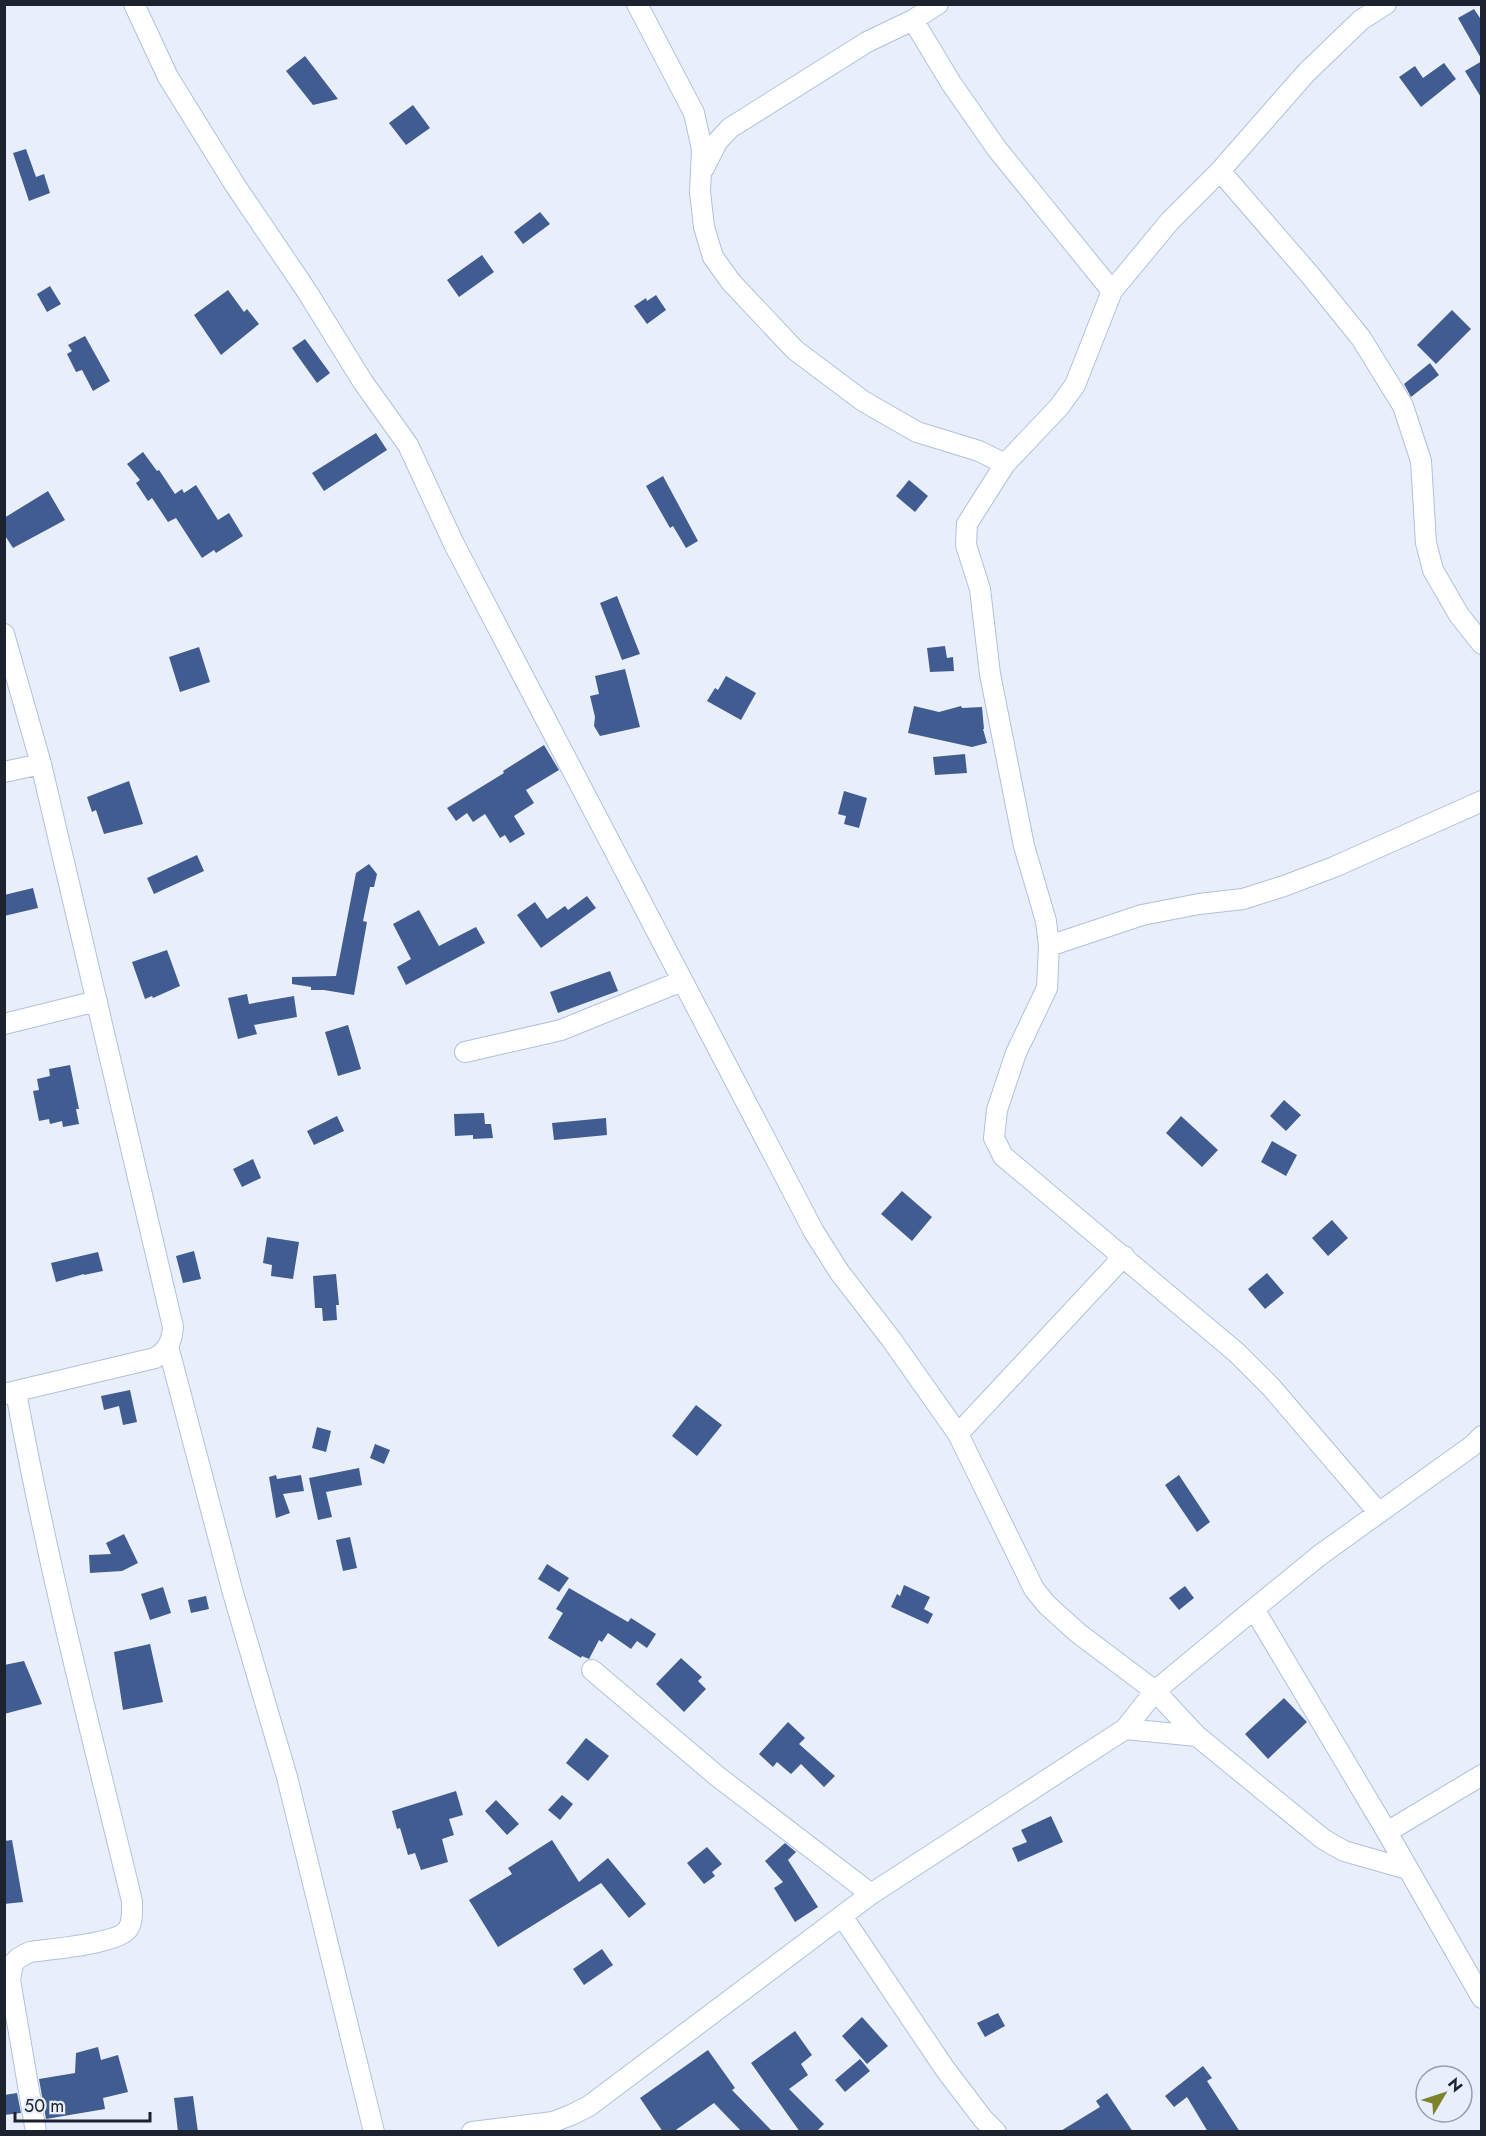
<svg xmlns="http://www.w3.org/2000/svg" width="1486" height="2136" font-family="Jost,sans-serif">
<rect width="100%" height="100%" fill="#e8effb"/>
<path fill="#415c90" d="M1474,9L1482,21V60L1458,18Z
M305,56L338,99L313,105L286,71Z
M1482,61V99L1465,71Z
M1444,63L1456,79L1421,107L1399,77L1415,66L1423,78Z
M413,105L430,128L406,145L389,123Z
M26,149L36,177L44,174L50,193L29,201L13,153Z
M540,212L550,224L523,244L514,232Z
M482,255L494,272L459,297L447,280Z
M50,286L61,304L47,312L37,294Z
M228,290L244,312L247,309L259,324L221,355L194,315Z
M656,295L666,310L647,324L634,306L646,298L647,301Z
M1452,310L1471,329L1436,364L1417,345Z
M85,336L110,381L93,391L82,370L76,372L67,354L72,351L68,345Z
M305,339L330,373L317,383L292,348Z
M1430,363L1439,375L1411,397L1404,384Z
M376,433L387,450L324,491L312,473Z
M143,452L157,471L159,470L175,494L182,489L184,493L196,485L218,520L229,513L243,536L216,553L214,550L202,558L176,518L168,522L152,498L148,501L136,483L140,480L127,464Z
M663,476L698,541L686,548L673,526L670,528L646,486Z
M909,480L928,496L915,512L896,496Z
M48,491L65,520L13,548L4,534V518Z
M617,596L640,654L622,660L600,603Z
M945,646L947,658L953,657L954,671L930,672L927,648Z
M199,647L210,682L180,692L169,657Z
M625,669L640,727L600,736L594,726L595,717L590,696L599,694L595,676Z
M726,676L756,693L741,720L707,701L715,688L718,690Z
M914,706L939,712L961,706L962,708L982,707L984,729H983L987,743L972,747L908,733Z
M544,745L559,770L526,790L534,803L514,816L525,834L510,843L505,835L500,838L485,814L473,822L467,813L456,821L447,808L504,773L503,771Z
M965,754L967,773L935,775L933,757Z
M129,781L143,824L104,834L96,810L92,812L87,797Z
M844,791L867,798L859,828L844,824L846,816L838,814Z
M197,855L204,871L154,894L147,878Z
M369,864L377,874L374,887H370L363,921L367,922L354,995L324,990H311V987L292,984V977L336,976L356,873Z
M33,888L38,908L4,916V895Z
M587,896L596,908L541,948L517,915L535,902L547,919L565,906L568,910Z
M419,910L439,946L476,927L485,943L406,985L397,967L411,959L393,924Z
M167,950L180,986L153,998L152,996L145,999L132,962Z
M610,971L618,991L558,1013L550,992Z
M247,994L249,1004L294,996L297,1017L254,1025L257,1034L238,1039L228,998Z
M348,1025L361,1069L338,1076L325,1032Z
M70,1065L79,1109H76L79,1124L63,1127L62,1121L50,1124L49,1119L39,1121L33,1091L39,1090L37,1079L50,1076L49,1069Z
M1284,1100L1301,1115L1286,1131L1270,1116Z
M484,1113L485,1124H491L493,1138L473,1139V1135L455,1136L454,1114Z
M337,1116L344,1131L314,1145L307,1131Z
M1181,1116L1218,1150L1202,1167L1166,1133Z
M606,1118L607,1135L554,1140L552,1123Z
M1272,1141L1297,1155L1286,1176L1261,1162Z
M253,1159L261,1178L242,1187L233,1169Z
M902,1191L932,1217L912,1241L881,1214Z
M1332,1220L1348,1238L1328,1256L1312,1238Z
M267,1237L299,1242L293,1279L271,1276L272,1265L263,1263Z
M194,1251L201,1279L183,1283L176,1256Z
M98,1252L103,1271L84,1275V1274L56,1282L51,1263Z
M1267,1273L1284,1293L1265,1309L1248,1289Z
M336,1274L339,1305H336L337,1320L323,1321L322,1308H315L313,1276Z
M130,1390L137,1422L123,1425L119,1406L104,1410L101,1396Z
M696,1405L722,1425L697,1456L672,1436Z
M317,1427L331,1431L326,1452L312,1448Z
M375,1444L390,1450L384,1464L370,1458Z
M359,1468L362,1485L326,1492L332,1517L318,1520L309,1478Z
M276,1475L277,1479L301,1475L304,1491L283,1494L290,1513L276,1518L269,1477Z
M1179,1475L1210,1522L1197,1532L1165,1485Z
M124,1534L138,1563L122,1571L90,1573L89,1555L111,1554L106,1543Z
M350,1537L357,1568L343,1571L336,1540Z
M547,1564L569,1578L559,1592L538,1579Z
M904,1585L930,1597L924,1609L933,1614L928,1624L891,1607L897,1594L900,1596Z
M1185,1586L1194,1598L1179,1610L1169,1598Z
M163,1587L171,1613L150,1620L141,1594Z
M569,1588L628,1622L631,1618L656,1634L647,1648L637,1641L631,1649L608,1633L602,1642L599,1640L589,1659L582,1656L581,1658L548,1638L563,1613L556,1609Z
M206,1596L209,1609L191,1613L188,1600Z
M150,1644L163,1702L123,1710L114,1652Z
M681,1658L702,1677L698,1681L706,1689L684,1712L656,1684Z
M24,1661L42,1704L4,1714V1665Z
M1284,1698L1307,1722L1268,1759L1245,1734Z
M788,1722L805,1738L799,1744L835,1776L824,1787L801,1764L791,1774L777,1762L773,1767L759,1754Z
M586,1738L609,1756L588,1781L566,1763Z
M456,1791L463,1815L449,1819L454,1835L442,1839L448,1862L421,1870L415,1853L408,1855L400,1828L397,1829L392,1811Z
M562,1795L573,1804L560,1820L548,1810Z
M496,1800L519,1824L507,1835L485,1811Z
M1051,1816L1063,1842L1018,1862L1012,1848L1027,1842L1021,1830Z
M12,1840L23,1902L4,1904V1841Z
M552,1840L579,1882L608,1858L646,1904L629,1918L601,1883L498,1947L469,1900L512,1874L508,1868Z
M785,1843L796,1852L788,1860L818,1907L795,1922L774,1888L783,1882L765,1861Z
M707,1847L722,1864L712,1872L715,1876L704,1884L687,1863Z
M602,1949L613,1965L584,1985L573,1969Z
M998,2013L1005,2026L985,2037L977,2023Z
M862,2017L888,2046L867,2064L842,2036Z
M795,2031L812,2055L801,2064L808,2075L789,2089L824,2124L816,2132H800L751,2063Z
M98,2047L101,2060L118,2055L128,2092L103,2098L105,2109L46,2119L39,2079L75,2073L76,2053Z
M708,2050L735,2088L732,2090L773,2132H742L714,2103L673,2132H663L640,2098Z
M860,2059L870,2071L845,2092L835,2080Z
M1203,2066L1212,2078L1207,2081L1240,2132H1208L1187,2097L1174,2107L1165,2096Z
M17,2093L21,2113L4,2115V2095Z
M1107,2093L1133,2132H1059L1100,2107L1096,2101Z
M193,2096L198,2132H178L174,2098Z"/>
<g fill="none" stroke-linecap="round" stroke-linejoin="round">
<g stroke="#b0c0dd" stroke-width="22">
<path id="minor" d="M134,4L168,77L235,185L306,290L363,382L408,445L454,544L814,1232L840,1273L891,1339L958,1434L1034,1589L1047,1605L1078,1633L1155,1691L1197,1736L1323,1839L1344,1851L1407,1869
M637,4L694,113L702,149L700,192L704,227L713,257L731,282L795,350L863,401L917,432L979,451L1005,464
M913,20L951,83L997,149L1112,291
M704,168L717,142L730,128L867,42L913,20L938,4
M1220,171L1310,275L1361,338L1403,406L1421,461L1426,543L1433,570L1459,615L1482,644
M4,634L41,764L173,1327C172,1342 167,1351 155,1358L4,1394
M4,772L41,764
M1049,946L1142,915L1199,904L1243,899L1284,886L1334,867L1482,801
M4,1024L97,1001
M465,1052L561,1030L682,981
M168,1346L233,1593L287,1777L374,2132
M16,1392C47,1563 91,1732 132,1901C132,1910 133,1922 128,1929C118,1944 49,1949 30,1952C12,1960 13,1962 10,1980L36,2132
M958,1434L1124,1256
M1379,1513L1271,1387L1237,1353L1003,1156L994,1138L997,1110L1016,1053L1047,988L1049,946L1046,921L1024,846L990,674L980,589L966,545L967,524L1005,464L1059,407L1075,385L1112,291L1170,221L1220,171L1306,73L1361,20L1386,4
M1254,1609L1387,1832L1482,1998
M592,1670L717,1776L871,1894
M1125,1729L1197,1736
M1387,1832L1482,1775
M842,1916L945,2069L983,2119L996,2132
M472,2132L553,2122L571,2115L589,2106L871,1894L1125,1729L1155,1691L1254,1609L1320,1555L1472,1446L1482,1436"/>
</g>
<use href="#minor" stroke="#fff" stroke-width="20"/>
</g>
<rect width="1486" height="2136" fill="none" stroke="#1d232e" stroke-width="12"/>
<g transform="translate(1444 2094) rotate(51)"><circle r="28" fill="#e8effb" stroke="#979da9" stroke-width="1.5"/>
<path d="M0-4.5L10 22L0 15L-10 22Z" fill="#7d822d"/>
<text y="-9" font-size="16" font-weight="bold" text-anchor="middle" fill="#1d232e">N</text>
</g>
<path d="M15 2112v9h135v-9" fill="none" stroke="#1d232e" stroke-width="3"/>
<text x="24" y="2112" font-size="18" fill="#1d232e" stroke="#e8effb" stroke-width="4.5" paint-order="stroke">50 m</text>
</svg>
